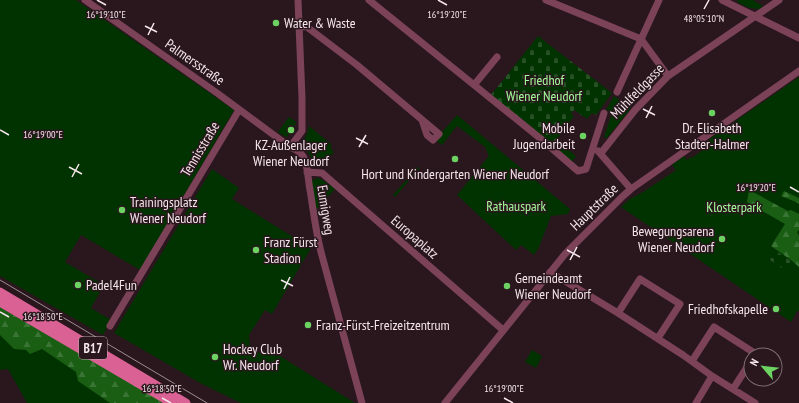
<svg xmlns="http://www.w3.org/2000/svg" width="799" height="403" font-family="'PT Sans Narrow',sans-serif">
<defs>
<pattern id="forest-firs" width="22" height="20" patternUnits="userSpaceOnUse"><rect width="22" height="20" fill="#195e13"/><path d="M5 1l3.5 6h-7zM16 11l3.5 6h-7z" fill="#3b7536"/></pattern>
<pattern id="cemetery-stones" width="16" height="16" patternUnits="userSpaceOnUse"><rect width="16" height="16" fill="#013300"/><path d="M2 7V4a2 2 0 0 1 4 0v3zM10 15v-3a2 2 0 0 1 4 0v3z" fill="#275125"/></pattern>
</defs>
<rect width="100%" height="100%" fill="#2a171e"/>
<path fill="#013300" d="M0,0H76L234,110L140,270L81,235L65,262L104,285L91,308L111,320L103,335L0,276Z
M738,0H753L763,6L759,9L749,8L737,2Z
M799,77V311H797L791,322L621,207L630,199L643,192L676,170L672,165L684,156L687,160L691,157L692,158L704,149L701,145Z
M614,96L631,108L607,138L604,137L612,113L606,110Z
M457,115L570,209L568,214L551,216L539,247L534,255L521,245L516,250L457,195L489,156L485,147L457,126L442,145L435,140Z
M289,117L296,122L294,128L291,126L288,131L290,133L287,137L284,136L278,132Z
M309,126L331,144V149L334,152L321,166L313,163L311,157L303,145V142L308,131Z
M558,141L576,156L572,162L553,146Z
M418,167L420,168L395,197L393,195Z
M212,169L239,188L232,199L311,248L272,314L265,310L249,335L250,348L260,353L280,356L355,403H241L202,384L114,333Z
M317,178L321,179L335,189L316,210L312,183V181Z
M0,307L164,403H27L8,369L0,370Z
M532,350L542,356L536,368L525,362Z"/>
<path fill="url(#forest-firs)" d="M749,190L788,211L791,210L799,214V230L797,232L799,236V267L791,260L771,246L785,224L747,202Z
M784,191L799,198V204L796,202L781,196Z
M0,307L165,403H110L78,381L76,372L42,349L30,354L26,350L14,349L0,335Z"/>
<path fill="url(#cemetery-stones)" d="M538,36L612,93L596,115L592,113L587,119L574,110L571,114L574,116L552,146L491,95Z
M773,249L791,261L785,270L767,258Z"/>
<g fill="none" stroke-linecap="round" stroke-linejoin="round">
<path stroke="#7b4258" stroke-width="7" d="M85,0L217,93L290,147C295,149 300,152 303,156C307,162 308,176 309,184C313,206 315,229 321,252L362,403
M369,0L541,139L578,171L586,169L604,113
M546,0L641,39L668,76
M722,0L799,38
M299,26L307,27L357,65L439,134L433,140L427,135L422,120
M474,85L497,57
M617,92L659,0
M290,147L302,131V98L298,0
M598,151L631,189
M601,153L635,110L668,76L779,0
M307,172L322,173L503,330
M550,272L618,313L683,355L712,376L755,403
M618,313L640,279L680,304L658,338
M110,326L239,110
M692,361L714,327L756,354L755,355
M733,389L751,361
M445,403L565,254L623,196L631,189L799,71
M696,403L712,376"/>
<path stroke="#d96193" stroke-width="9" d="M0,292L186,403
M0,302L172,403"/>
<path stroke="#9d8d92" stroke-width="1" d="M0,280L207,403"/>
</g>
<path fill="none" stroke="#f5e6eb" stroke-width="1.5" d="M97,0L106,5M438,0L447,5M704,9L709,0M145,26L157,32M148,35L154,23M643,109L655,115M646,118L652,106M0,130L9,135M356,138L368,144M359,147L366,135M69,167L82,174M72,177L79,164M790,187L799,192M567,250L580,257M570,260L577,247M281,280L293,286M284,289L290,277M0,312L9,317M162,398L171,403M504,398L513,403"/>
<g fill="#6cd362" stroke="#2a171e" stroke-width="1.5">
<circle cx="276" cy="23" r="4"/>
<circle cx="712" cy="113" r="4"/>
<circle cx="291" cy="130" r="4"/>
<circle cx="583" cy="136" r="4"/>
<circle cx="455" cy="159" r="4"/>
<circle cx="122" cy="210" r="4"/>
<circle cx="722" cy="239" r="4"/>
<circle cx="256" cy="250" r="4"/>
<circle cx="78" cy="285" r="4"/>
<circle cx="507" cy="286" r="4"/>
<circle cx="776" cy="309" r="4"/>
<circle cx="308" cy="325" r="4"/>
<circle cx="215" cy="357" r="4"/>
</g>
<g text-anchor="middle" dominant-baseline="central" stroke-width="3" stroke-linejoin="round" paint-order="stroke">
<rect fill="#2a171e" stroke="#b8a8ae" stroke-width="1" x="79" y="337" width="28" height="22" rx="3"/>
<g font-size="13" font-weight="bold" fill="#f5e6eb">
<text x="93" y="348">B17</text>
</g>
<g font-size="14" fill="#f5e6eb" stroke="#2a171e" text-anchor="start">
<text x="284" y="23">Water &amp; Waste</text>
<text x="575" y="128" text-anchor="end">Mobile<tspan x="575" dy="16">Jugendarbeit</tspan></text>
<text x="712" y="128" text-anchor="middle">Dr. Elisabeth<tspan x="712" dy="16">Stadter-Halmer</tspan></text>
<text x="291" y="145" text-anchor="middle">KZ-Außenlager<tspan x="291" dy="16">Wiener Neudorf</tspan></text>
<text x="455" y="174" text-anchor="middle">Hort und Kindergarten Wiener Neudorf</text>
<text x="130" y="202">Trainingsplatz<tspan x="130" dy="16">Wiener Neudorf</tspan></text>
<text x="714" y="231" text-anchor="end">Bewegungsarena<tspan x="714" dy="16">Wiener Neudorf</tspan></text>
<text x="264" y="242">Franz Fürst<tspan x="264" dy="16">Stadion</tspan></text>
<text x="515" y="278">Gemeindeamt<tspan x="515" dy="16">Wiener Neudorf</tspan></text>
<text x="86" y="285">Padel4Fun</text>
<text x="768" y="309" text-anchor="end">Friedhofskapelle</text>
<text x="316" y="325">Franz-Fürst-Freizeitzentrum</text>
<text x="223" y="349">Hockey Club<tspan x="223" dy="16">Wr. Neudorf</tspan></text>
</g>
<g font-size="14" fill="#f5e6eb" stroke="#2a171e">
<text transform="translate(195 62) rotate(35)">Palmersstraße</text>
<text transform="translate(637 91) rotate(-46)">Mühlfeldgasse</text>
<text transform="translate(200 149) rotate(-59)">Tennisstraße</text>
<text transform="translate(594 207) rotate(-44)">Hauptstraße</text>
<text transform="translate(326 210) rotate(81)">Eumigweg</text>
<text transform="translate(415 237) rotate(41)">Europaplatz</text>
</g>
<g font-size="14" fill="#a2fc98" stroke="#2a171e">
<text x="544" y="80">Friedhof<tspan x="544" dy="16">Wiener Neudorf</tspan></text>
<text x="516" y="206">Rathauspark</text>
<text x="734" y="207">Klosterpark</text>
</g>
</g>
<g font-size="10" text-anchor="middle" fill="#f5e6eb" stroke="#2a171e" stroke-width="3" stroke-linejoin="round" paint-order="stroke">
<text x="106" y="18">16°19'10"E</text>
<text x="447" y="18">16°19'20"E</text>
<text x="704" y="22">48°05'10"N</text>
<text x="43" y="138">16°19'00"E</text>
<text x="756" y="191">16°19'20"E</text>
<text x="43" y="320">16°18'50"E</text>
<text x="162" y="392">16°18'50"E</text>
<text x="504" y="392">16°19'00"E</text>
</g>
<g transform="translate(763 367) rotate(298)"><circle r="19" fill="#2a171e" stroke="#7b6a70"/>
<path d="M0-3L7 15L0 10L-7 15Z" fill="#6cd362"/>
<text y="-6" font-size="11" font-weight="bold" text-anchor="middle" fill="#f5e6eb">N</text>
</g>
</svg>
